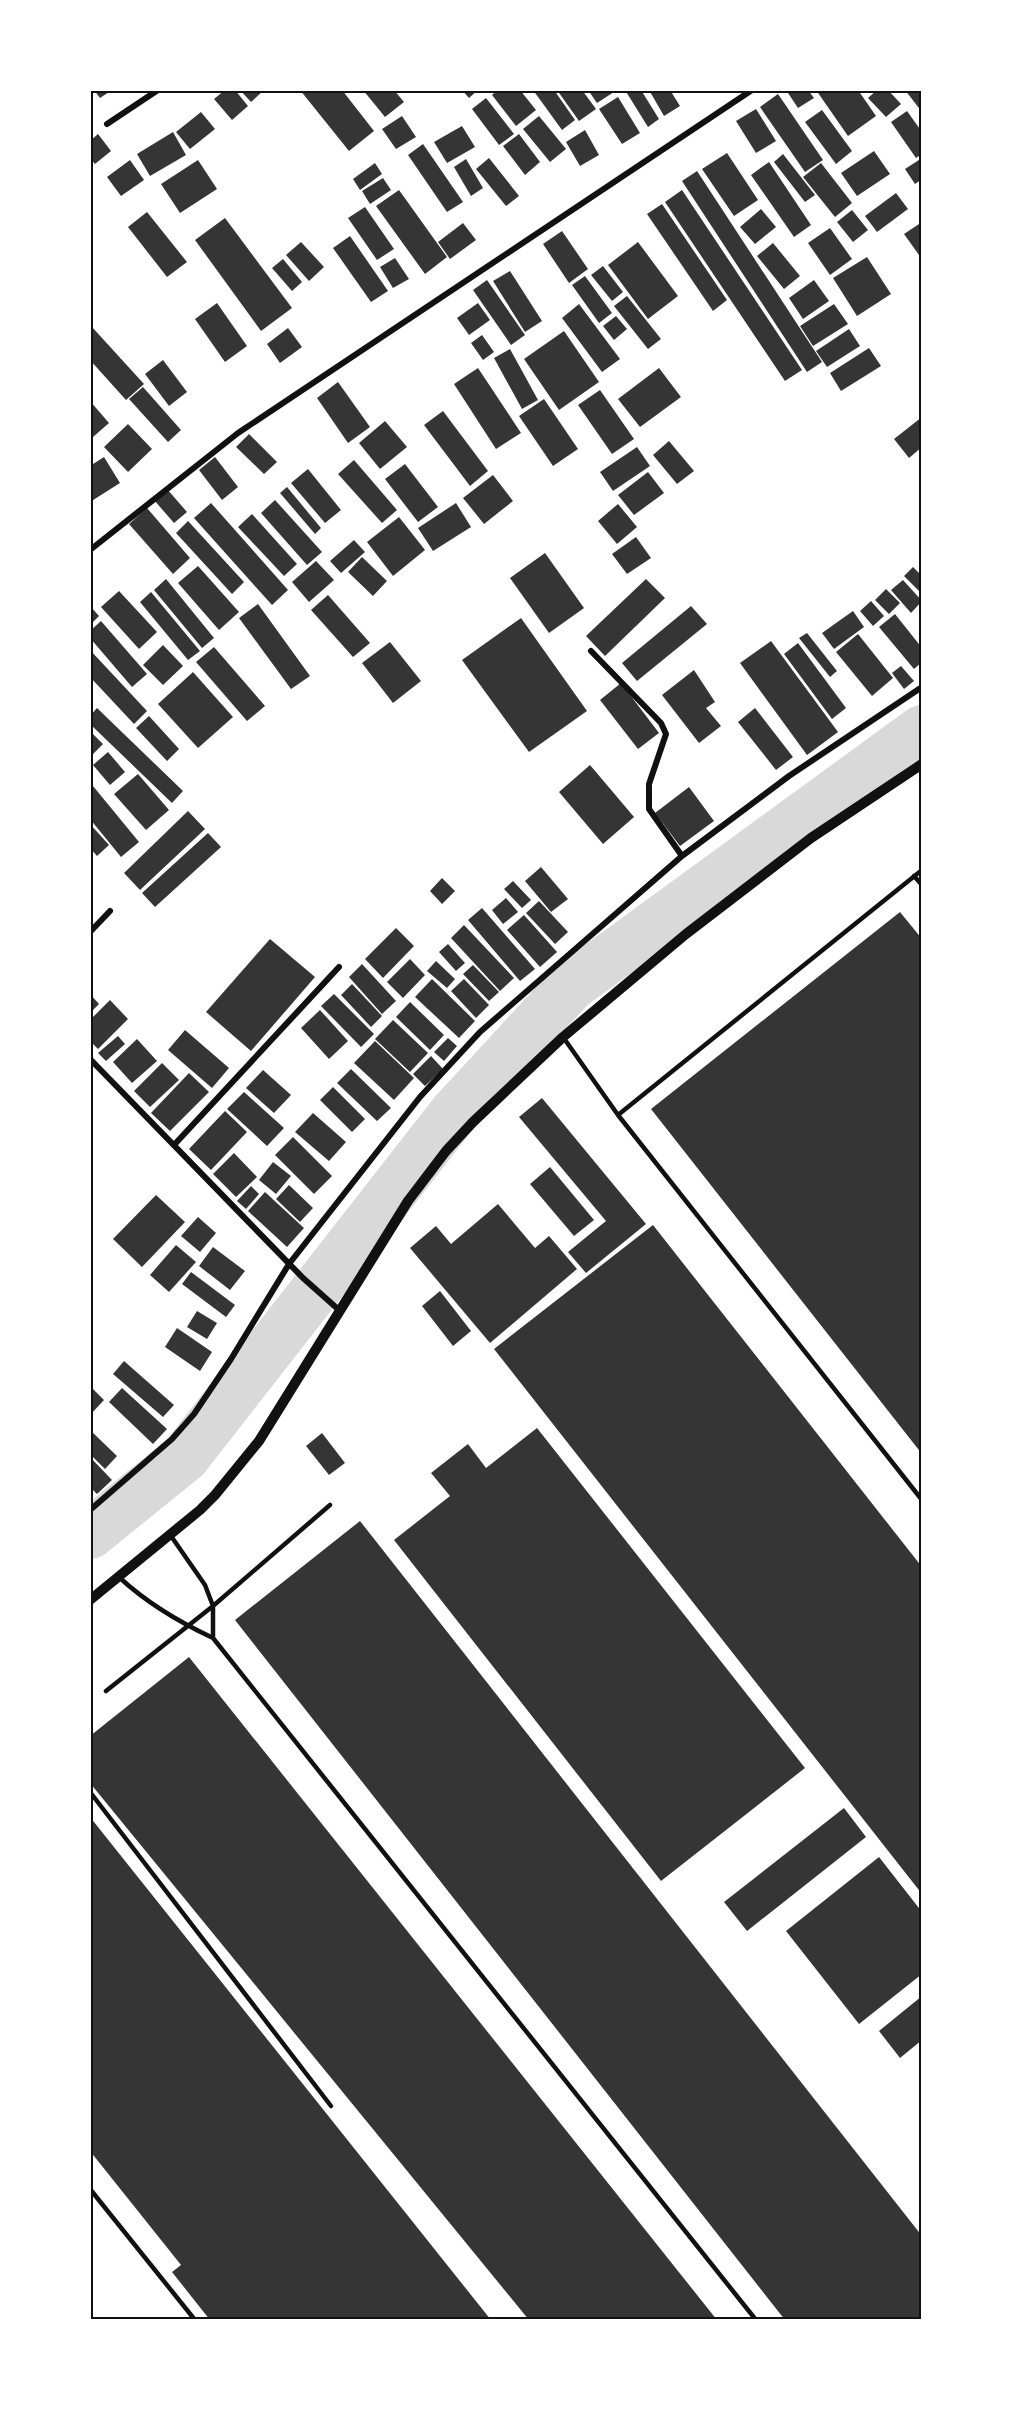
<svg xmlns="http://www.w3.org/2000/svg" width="1012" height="2410" font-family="Mulish,sans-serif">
<rect width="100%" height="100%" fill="#fff"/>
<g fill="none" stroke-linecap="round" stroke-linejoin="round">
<path stroke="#d9d9d9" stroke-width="50" d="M90,1534L185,1457L454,1113L571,986L922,730"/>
</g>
<path fill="#353535" d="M94,90H112L100,98Z
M225,90H235L248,106L232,120L214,99Z
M240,90H264L251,102Z
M300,90H342L374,131L349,151Z
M363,90H394L404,102L385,117Z
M462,90H478L469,98Z
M498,90H520L536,110L516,126L492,95Z
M533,90H554L575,120L562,130Z
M557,90H582L596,109L579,121Z
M588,90H617L597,103Z
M625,90H641L659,119L648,127Z
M649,90H670L680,106L664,116Z
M786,90H808L814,98L798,108Z
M816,90H858L876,116L848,136Z
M877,90H888L901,104L886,117L868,98Z
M905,90H922V112Z
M778,94L823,160L805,172L760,107Z
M618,97L640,133L622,144L599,109Z
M486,98L514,134L499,145L472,109Z
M756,109L776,141L756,153L736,121Z
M822,110L852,151L836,164L805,122Z
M907,111L922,132V154L916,158L891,122Z
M201,112L215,129L190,149L176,132Z
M402,116L416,137L396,149L382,129Z
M539,116L566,149L550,162L523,129Z
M462,126L475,147L447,163L434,142Z
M585,130L599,155L580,166L566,142Z
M173,132L186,155L150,176L137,154Z
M98,134L111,151L95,164L90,158V141Z
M519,134L540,162L525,175L503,146Z
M423,144L463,202L447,212L408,155Z
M874,151L890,174L857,196L841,173Z
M727,153L758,200L734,216L702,169Z
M783,154L815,195L805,202L774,162Z
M489,158L519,196L506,206L476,169Z
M922,158V179L915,184L905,169Z
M466,159L483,188L471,196L454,167Z
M130,160L144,180L121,196L107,177Z
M198,160L217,189L180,213L161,184Z
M769,162L811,225L794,237L751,175Z
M375,163L382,174L360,190L353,179Z
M821,163L852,203L835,217L803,177Z
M697,171L822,362L807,372L682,181Z
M383,178L391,190L370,204L362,191Z
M399,190L447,257L425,274L376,206Z
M682,190L802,370L785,381L665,202Z
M896,193L908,209L877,232L865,216Z
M662,204L727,300L713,311L647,214Z
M365,207L394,249L377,260L348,218Z
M761,209L776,227L755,244L740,227Z
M852,210L868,230L853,242L837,222Z
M147,212L187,262L167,277L128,227Z
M225,218L292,308L261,331L195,240Z
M463,223L476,240L450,259L438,242Z
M919,224L922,228V253L919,255L904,234Z
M830,228L852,259L830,275L808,243Z
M562,231L588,269L569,283L543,244Z
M350,236L388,291L371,302L333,248Z
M301,242L324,267L309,281L286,255Z
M638,242L678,296L648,319L608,265Z
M773,243L800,276L784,289L757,256Z
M867,257L891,294L857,316L833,278Z
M395,258L409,279L393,288L380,267Z
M283,259L302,282L292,291L272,268Z
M603,266L623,292L612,301L591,275Z
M510,271L542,321L525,332L493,281Z
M585,276L612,313L599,323L572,285Z
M487,280L525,335L511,345L473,290Z
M814,280L829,301L803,319L789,298Z
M627,296L661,339L648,349L614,306Z
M217,303L247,346L225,362L195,319Z
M478,303L490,320L469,335L457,318Z
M579,304L620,359L602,372L562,318Z
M834,304L848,324L813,346L800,326Z
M616,316L627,329L614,340L603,326Z
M92,327L144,384L126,400L90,360V329Z
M288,328L302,347L280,363L267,344Z
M849,329L860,346L827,367L816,351Z
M564,331L599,382L559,410L524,359Z
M482,335L494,352L483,360L471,343Z
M869,348L881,366L841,391L830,373Z
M510,349L538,400L522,409L494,358Z
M163,360L187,392L169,406L145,374Z
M478,368L521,433L496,449L454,384Z
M659,368L681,397L640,427L618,399Z
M338,382L370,427L348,443L317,398Z
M143,387L181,430L168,442L129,399Z
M600,390L634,439L612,454L578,405Z
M544,399L578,449L553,466L519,416Z
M90,401L109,423L93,437L90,433Z
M443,411L488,471L470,486L424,425Z
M922,417V447L909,458L894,439Z
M385,421L407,447L380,469L359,443Z
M128,424L152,449L128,472L104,447Z
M249,434L277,462L264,474L236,447Z
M669,441L694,471L677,484L653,455Z
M637,447L650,466L613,491L600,472Z
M104,457L120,483L90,502V466Z
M215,457L238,487L222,500L199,470Z
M354,460L397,510L382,523L338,474Z
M405,464L438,507L418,522L385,479Z
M308,469L341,510L325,523L291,483Z
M648,472L664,493L634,515L618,495Z
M493,475L513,501L484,524L463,498Z
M287,487L321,528L315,534L280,493Z
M167,489L187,512L174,523L154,500Z
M275,500L322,552L307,565L261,513Z
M211,503L288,590L272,605L194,518Z
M456,503L471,527L433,551L418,528Z
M618,504L637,527L617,544L598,521Z
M147,508L190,558L173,574L129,524Z
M252,514L297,564L284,576L238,527Z
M399,517L425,550L393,576L367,542Z
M188,521L244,582L232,594L176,533Z
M636,537L651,558L627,574L612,554Z
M354,540L365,552L341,573L330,561Z
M545,553L584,608L549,633L510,578Z
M362,557L387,581L373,596L348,572Z
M316,561L334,580L309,602L292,582Z
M198,566L239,612L219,630L178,583Z
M913,567L922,576V594L904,576Z
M166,579L214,638L202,648L154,590Z
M646,579L665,598L605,656L586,636Z
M903,580L922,601L911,613L891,590Z
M886,589L900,603L889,614L875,600Z
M119,591L157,632L139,649L101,607Z
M151,592L200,651L188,660L140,602Z
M328,595L370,643L353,657L311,610Z
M871,601L884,616L873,626L860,611Z
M258,604L310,676L291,689L239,618Z
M90,606L99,616L90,625Z
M691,606L707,624L637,681L622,663Z
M853,611L864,627L834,649L822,633Z
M895,614L922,648V662L914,669L879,627Z
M521,618L587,711L529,752L462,660Z
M101,621L147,674L132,687L90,638V631Z
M807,633L837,671L830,677L799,638Z
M858,634L893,678L872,696L836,652Z
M771,641L838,732L807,755L740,663Z
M390,642L421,681L393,703L362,663Z
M798,643L846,708L832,719L784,654Z
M163,645L183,666L163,685L143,665Z
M214,647L265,706L247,721L196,662Z
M90,650L147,711L134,724L90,677Z
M901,666L914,681L904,689L892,673Z
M694,670L715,702L706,708L721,726L699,743L662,695Z
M193,672L233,717L198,748L158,704Z
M621,683L659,733L638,749L600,700Z
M97,708L183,791L172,803L90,724V716Z
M755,708L793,757L776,770L738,722Z
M149,716L179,749L167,761L136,728Z
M90,731L103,744L90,757Z
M108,752L125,772L110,785L93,765Z
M590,765L634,817L603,844L559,792Z
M138,774L169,810L146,830L114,794Z
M93,786L139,842L121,857L90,819V788Z
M689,787L714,821L680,846L655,813Z
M188,811L205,829L140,890L124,873Z
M90,824L109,845L97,856L90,848Z
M208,833L221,847L155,907L142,893Z
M541,867L568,899L551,912L525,881Z
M442,878L455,891L442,904L430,891Z
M513,881L531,900L522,908L504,889Z
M506,898L518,912L503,924L492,910Z
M539,901L568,932L555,944L526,913Z
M482,908L535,969L520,981L468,920Z
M900,912L922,939V1454L651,1109Z
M524,915L557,952L540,967L507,930Z
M464,925L514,978L500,991L451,938Z
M396,928L414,946L383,978L365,959Z
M270,939L315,977L251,1051L206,1012Z
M448,944L465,963L456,971L439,952Z
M410,959L425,975L403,998L387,982Z
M436,961L455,979L447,988L427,971Z
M362,964L396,1001L382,1014L349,977Z
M473,965L499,992L489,1001L463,974Z
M432,979L475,1021L459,1038L415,997Z
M464,979L489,1005L476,1018L451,991Z
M352,984L382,1016L371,1027L341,995Z
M90,994L99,1004L90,1013Z
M334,994L374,1034L361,1047L321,1006Z
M110,1000L128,1019L98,1049L90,1041V1020Z
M410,1002L444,1035L430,1050L396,1017Z
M320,1010L348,1041L329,1059L301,1028Z
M393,1020L428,1053L410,1072L375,1039Z
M185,1030L229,1068L212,1088L168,1050Z
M118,1036L125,1044L106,1061L98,1053Z
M448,1038L457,1046L444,1061L434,1052Z
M137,1039L157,1061L132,1083L113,1062Z
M375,1041L414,1078L394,1100L354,1063Z
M431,1056L443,1069L425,1086L413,1074Z
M162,1063L179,1080L150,1107L134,1091Z
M351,1069L391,1108L377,1121L337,1083Z
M263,1070L291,1095L274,1113L246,1088Z
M189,1073L209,1092L170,1131L151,1113Z
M333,1087L365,1119L352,1132L320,1100Z
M244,1092L284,1128L267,1146L227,1109Z
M542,1098L646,1224L586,1273L568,1252L606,1221L519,1117Z
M225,1111L247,1132L211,1170L189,1149Z
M313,1113L346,1142L329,1161L295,1132Z
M293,1137L332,1176L314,1194L275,1155Z
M234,1153L257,1177L236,1197L213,1174Z
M273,1162L291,1176L276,1194L259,1180Z
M550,1167L594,1220L574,1236L530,1184Z
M289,1185L313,1208L300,1222L276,1199Z
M251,1186L259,1194L246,1209L237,1201Z
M265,1192L304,1228L287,1247L248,1211Z
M156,1195L185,1222L142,1267L113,1239Z
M498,1204L535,1248L549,1236L577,1269L490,1343L410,1248L436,1226L451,1244Z
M198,1217L216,1233L200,1252L181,1236Z
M653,1225L922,1567V1894L494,1349Z
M176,1245L196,1262L169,1292L150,1275Z
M213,1247L245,1271L230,1290L199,1266Z
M191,1272L235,1305L226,1317L182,1284Z
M440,1291L471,1331L453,1346L422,1306Z
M197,1311L217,1323L207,1339L187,1327Z
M177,1328L212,1352L200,1371L165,1347Z
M124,1361L174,1405L163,1417L113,1374Z
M90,1386L104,1400L90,1415Z
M122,1388L167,1429L153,1444L109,1402Z
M537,1428L805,1768L661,1881L394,1540L450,1496L431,1473L468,1444L486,1468Z
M90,1430L117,1456L105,1469L90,1454Z
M322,1433L345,1463L329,1475L306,1446Z
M90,1457L112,1480L97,1494L90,1487Z
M360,1521L922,2236V2320H785L235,1620Z
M189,1657L717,2320H529L90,1783V1736Z
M844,1808L866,1837L747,1931L724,1902Z
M90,1817L491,2320H210L172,2272L181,2265L90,2151Z
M879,1857L922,1912V1974L859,2024L786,1931Z
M922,1996V2040L900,2058L879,2031Z"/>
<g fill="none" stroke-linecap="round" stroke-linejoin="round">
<path stroke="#111" stroke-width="4.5" d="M914,876L922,885
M563,1037L618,1115L922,1500
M618,1115L922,870
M171,1536L205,1585L213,1606V1638
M120,1578C147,1603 179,1622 213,1638L756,2320
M106,1691L213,1606L330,1505
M90,1792L331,2106
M90,2189L195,2320"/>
<path stroke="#111" stroke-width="6" d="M107,124L158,90
M90,550L238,433L752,90
M591,651L661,723L666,734L649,784V809L682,856
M90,932L110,911
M90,1059L303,1278L339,1310
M174,1145L339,967
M90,1510L172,1439L194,1414L231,1359L289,1264L420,1097L480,1032L682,856L789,776L922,687"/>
<path stroke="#111" stroke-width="10" d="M90,1600L200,1510L215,1495L259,1441L408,1201L446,1151L473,1122L563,1037L686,934L811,838L922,764"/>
</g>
<rect width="1012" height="2410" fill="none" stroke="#ffffff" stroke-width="183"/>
<rect x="92" y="92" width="828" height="2226" fill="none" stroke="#111" stroke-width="2"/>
</svg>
